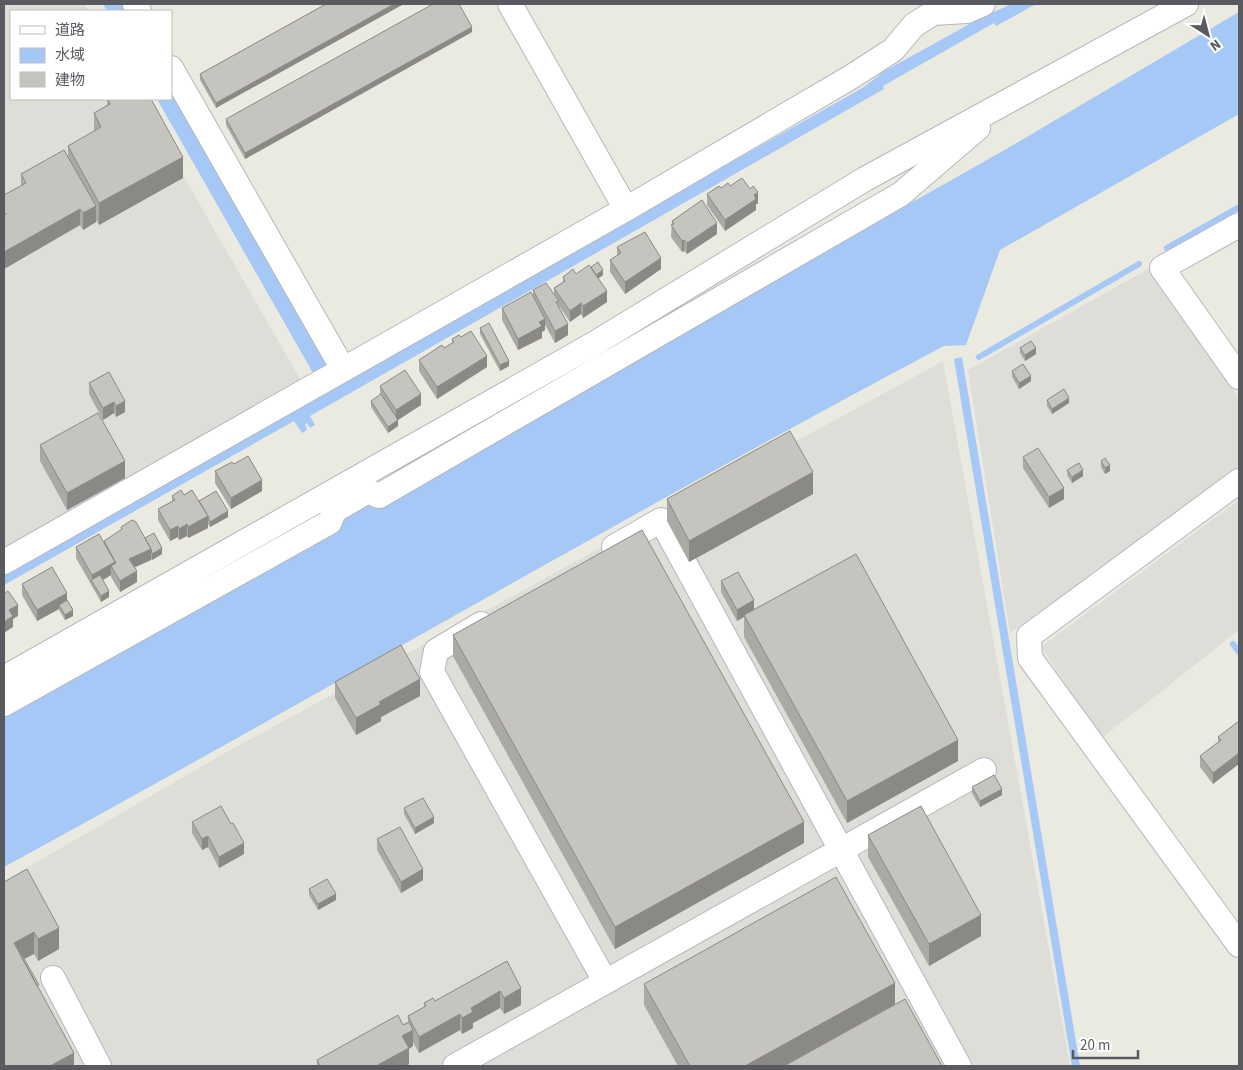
<svg xmlns="http://www.w3.org/2000/svg" width="1243" height="1070" font-family="'Source Sans 3','Noto Sans JP',sans-serif">
<rect width="100%" height="100%" fill="#ebeae0"/>
<path fill="#deddd8" d="M4,4H84L89,11H11V99H139L302,382L6,548L4,547Z
M1150,268L1239,398V469L1010,633L968,370Z
M943,361L1070,1066H4V881L225,753Z
M1239,500V630L1102,738L1041,647Z"/>
<path fill="#a5c8f6" d="M103,4H121L125,11H107Z
M1012,4H1036L996,26L994,23L883,86L884,89L310,416L315,425L310,428L307,423L305,424L307,430L302,433L294,421L4,585V575L270,424L313,373L157,99H171V92L326,365L343,382L864,87L883,72L982,17Z
M1239,12V114L1000,250L966,345L944,346C627,514 318,696 4,867V716L339,527L340,515L367,499L380,503L1008,148Z
M962,357L1080,1066H1072L954,359Z"/>
<g fill="none" stroke-linecap="round" stroke-linejoin="round">
<path stroke="#a5c8f6" stroke-width="6" d="M1167,248L1239,207
M979,357L1139,264
M1233,644L1239,652"/>
<g stroke="#b6b7bc" stroke-width="26">
<path id="minor" d="M135,4L139,11
M510,4L626,209
M171,68L343,369
M1239,225L1162,268L1239,377
M1239,481L1029,636L1030,658L1239,945
M614,547L661,520L959,1066
M4,562L626,209L851,77L893,50L914,25L933,13L967,11L983,4
M481,624L436,651L432,672L605,981
M4,678L592,345L865,179L1186,4
M4,704L330,522L334,511L368,491L379,496L901,194L978,128
M53,978L99,1066
M455,1066L984,770"/>
</g>
<use href="#minor" stroke="#fff" stroke-width="24"/>
</g>
<path fill="#aaa9a3" d="M326,4L216,108L200,80V74Z
M472,32L245,159L226,125V119Z
M107,99H151L183,178L99,225L96,220V222L83,230L80,225L4,269V195L21,186V174L68,157V146L94,132V113L107,105Z
M730,186L758,204H756V210L725,231L707,205V194L721,188Z
M672,221L717,234L687,254L684,251L682,252L671,237Z
M617,247L661,269L625,294L610,272V260L617,255Z
M591,267L603,275L598,279L607,302L583,318L581,314L570,322L559,306L568,335L555,343L545,325V330L542,332V338L518,350L502,320V308L533,296V290L554,294V288L563,282V277L576,274Z
M480,328L509,366L500,371L480,334Z
M461,337L487,367L437,399L419,371V360L444,348L452,343V339Z
M1020,348L1036,354L1025,361L1020,353Z
M1012,371L1031,381L1019,389L1012,377Z
M109,372L125,412L116,417L114,413L103,420L89,394V383Z
M380,386L421,405L398,420V426L388,433L371,407V401L380,395Z
M1047,400L1069,403L1052,414L1047,406Z
M40,445L125,478L67,510L40,461Z
M1023,457L1064,499L1049,508L1023,468Z
M1101,461L1110,471L1105,474L1101,467Z
M234,464L262,491L231,509L215,483V471Z
M1067,470L1083,476L1072,483L1067,475Z
M813,494L689,562L667,521V499Z
M184,495L228,517L210,527L208,524V528L188,538L187,536L179,540L178,537L170,541L158,520V509L172,501V496Z
M121,527L145,538L162,554L152,560L151,559V560L134,567L137,582L120,592L111,577V575L103,580L109,597L101,602L76,558V547L104,544V541L121,530Z
M721,581L754,610L958,761L847,823L744,637V617L737,621L721,592Z
M22,584L67,600L73,616L65,620L59,610V609L37,621L22,595Z
M453,635L804,843L615,949L453,656Z
M335,682L420,696L381,717V721L356,735L335,698Z
M1239,721L1213,784L1200,767V756L1218,742V737Z
M972,787L1002,795L980,807L972,793Z
M404,808L434,823L415,834L404,814Z
M192,822L244,854L219,868L208,847L202,850L192,833Z
M868,835L981,936L929,966L868,857Z
M377,839L423,880L401,893L377,850Z
M4,882L59,949L38,961L34,954L24,959L74,1066H4Z
M309,889L336,900L318,910L309,895Z
M507,961L521,1005L504,1014L500,1008L473,1023V1028L462,1034L460,1030L419,1053L413,1042V1046L409,1049V1064L406,1066H317V1060L403,1025L408,1023V1016L424,1007V1003L435,1001Z
M644,984L895,1004L942,1066H678L644,1005Z"/>
<path fill="#8b8985" d="M394,4H404L216,108V103Z
M472,27V32L245,159V153Z
M183,157V178L99,225V203Z
M758,192V204H756V210L725,231V220Z
M96,206V222L83,230V213Z
M80,209V225L4,269V252Z
M717,223V234L687,254V243Z
M684,240V251L682,252V241Z
M661,258V269L625,294V282Z
M603,270V275L596,280V275Z
M607,291V302L583,318V306Z
M581,303V314L570,322V311Z
M545,319V330L542,332V338L518,350V339L539,322Z
M568,324V335L555,343V331Z
M1036,348V354L1025,361V355Z
M487,356V367L437,399V387Z
M509,361V366L500,371V365Z
M1031,376V381L1019,389V383Z
M421,394V405L398,420V426L388,433V427L396,421V410Z
M1069,398V403L1052,414V409Z
M125,401V412L116,417V406Z
M114,402V413L103,420V408Z
M125,461V478L67,510V493Z
M1110,465V471L1105,474V468Z
M1083,470V476L1072,483V477Z
M813,472V494L689,562V541Z
M262,480V491L231,509V498Z
M1064,488V499L1049,508V497Z
M228,511V517L210,527V522Z
M208,516V528L188,538V527Z
M187,524V536L179,540V529Z
M178,526V537L170,541V530Z
M162,548V554L152,560V554Z
M151,549V560L129,570V559Z
M115,562V572L111,566V575L94,585L92,581V575Z
M137,571V582L120,592V581Z
M109,591V597L101,602V596Z
M67,593V604L59,605V609L37,621V610Z
M754,600V611L737,621V610Z
M18,605V616L13,619V627L4,633V622L9,610Z
M73,610V616L65,620V615Z
M420,679V696L381,717V721L356,735V718L379,702Z
M958,740V761L847,823V801Z
M1239,753V764L1213,784V773Z
M1002,789V795L980,807V801Z
M434,817V823L415,834V828Z
M804,822V843L615,949V927Z
M208,836V847L202,850V839Z
M244,843V854L219,868V857Z
M423,869V880L401,893V882Z
M336,894V900L318,910V904Z
M981,915V936L929,966V944Z
M59,928V949L38,961V939Z
M34,932V954L16,963L14,943Z
M895,983V1004L784,1066H745Z
M521,988V1005L504,1014V998Z
M500,991V1008L473,1023V1028L462,1034V1018L471,1008Z
M460,1014V1030L419,1053V1037Z
M413,1030V1046L409,1049V1064L406,1066H376L402,1036Z
M74,1053V1066H50Z"/>
<path fill="#c6c4be" stroke="#8b8985" d="M326,4H394L216,103L200,74Z
M433,4H459L472,27L245,153L226,119Z
M108,99H151L183,157L99,203L68,146L101,127L94,113L110,104Z
M64,150L96,206L83,213L80,209L4,252V212L6,215L4,212V195L26,183L21,174Z
M742,178L750,189L753,186L758,192L754,195L756,199L725,220L707,194L719,186L721,188L728,183L730,186Z
M702,200L717,223L687,243L684,240L682,241L671,225L674,224L672,221Z
M645,232L661,258L625,282L610,260L621,253L617,247Z
M598,262L603,270L596,275L591,267Z
M589,265L607,291L583,306L581,303L570,311L554,288L565,281L563,277L573,269L576,274Z
M546,283L559,301L556,302L568,324L555,331L533,290Z
M531,292L545,319L539,322L542,326L518,339L502,308Z
M489,323L509,361L500,365L480,328Z
M471,331L487,356L437,387L419,360L442,345L444,348L454,342L452,339L459,335L461,337Z
M1031,341L1036,348L1025,355L1020,348Z
M1023,364L1031,376L1019,383L1012,371Z
M405,370L421,394L396,410L380,386Z
M109,372L125,401L116,406L114,402L103,408L89,383Z
M1064,389L1069,398L1052,409L1047,400Z
M381,394L398,420L388,427L371,401Z
M98,413L125,461L67,493L40,445Z
M790,431L813,472L689,541L667,499Z
M1038,448L1064,488L1049,497L1023,457Z
M248,456L262,480L231,498L215,471L232,462L234,464Z
M1105,458L1110,465L1105,468L1101,461Z
M1079,463L1083,470L1072,477L1067,470Z
M181,490L184,495L192,490L208,516L188,527L187,524L179,529L178,526L170,530L158,509L175,500L172,496Z
M216,491L228,511L210,522L208,516L199,501Z
M132,520L136,522L151,549L129,559L137,571L120,581L111,566L116,563L104,541L122,529L121,527Z
M642,530L804,822L615,927L453,635Z
M154,533L162,548L152,554L151,549L145,538Z
M99,534L115,562L92,575L76,547Z
M856,554L958,740L847,801L744,615Z
M52,567L67,593L37,610L22,584Z
M738,572L754,600L737,610L721,581Z
M100,575L109,591L101,596L91,580Z
M8,591L18,605L9,610L13,616L4,622V594Z
M67,600L73,610L65,615L59,605Z
M401,645L420,679L379,702L381,704L356,718L335,682Z
M1239,721V753L1213,773L1200,756L1221,740L1218,737Z
M994,775L1002,789L980,801L972,787Z
M423,798L434,817L415,828L404,808Z
M221,806L231,824L233,823L244,843L219,857L208,836L202,839L192,822Z
M921,806L981,915L929,944L868,835Z
M400,827L423,869L401,882L377,839Z
M27,869L59,928L38,939L34,932L14,943L74,1053L50,1066H4V882Z
M836,877L895,983L745,1066H690L644,984Z
M327,879L336,894L318,904L309,889Z
M22,955L39,985L37,986L21,956Z
M507,961L521,988L504,998L500,991L471,1008L473,1012L462,1018L460,1014L419,1037L408,1016L426,1006L424,1003L433,998L435,1001Z
M905,999L942,1066H784Z
M398,1015L403,1025L409,1022L413,1030L402,1036L409,1048L376,1066H320L317,1060Z"/>
<rect width="1243" height="1070" fill="none" stroke="#595b60" stroke-width="10"/>
<rect x="10" y="10" width="162" height="90" fill="#ffffff" stroke="#bdbdbf"/>
<rect x="20" y="26" width="25" height="8" fill="#ffffff" stroke="#bdbdbf"/>
<text x="55" y="35" font-size="15" fill="#595b60">道路</text>
<rect x="20" y="48" width="25" height="15" fill="#a5c8f6" stroke="#bdbdbf"/>
<text x="55" y="60" font-size="15" fill="#595b60">水域</text>
<rect x="20" y="72" width="25" height="15" fill="#c6c4be" stroke="#bdbdbf"/>
<text x="55" y="85" font-size="15" fill="#595b60">建物</text>
<g transform="translate(1208 35) rotate(144)" stroke="#ffffff" stroke-width="4" paint-order="stroke">
<path d="M0-4L9 19L0 12L-9 19Z" fill="#595b60"/>
<text y="-8" font-size="14" font-weight="bold" text-anchor="middle" fill="#595b60">N</text>
</g>
<path d="M1073 1050v8h65v-8" fill="none" stroke="#595b60" stroke-width="2.5"/>
<text x="1080" y="1050" font-size="15" fill="#595b60" stroke="#ffffff" stroke-width="4" paint-order="stroke">20 m</text>
</svg>
